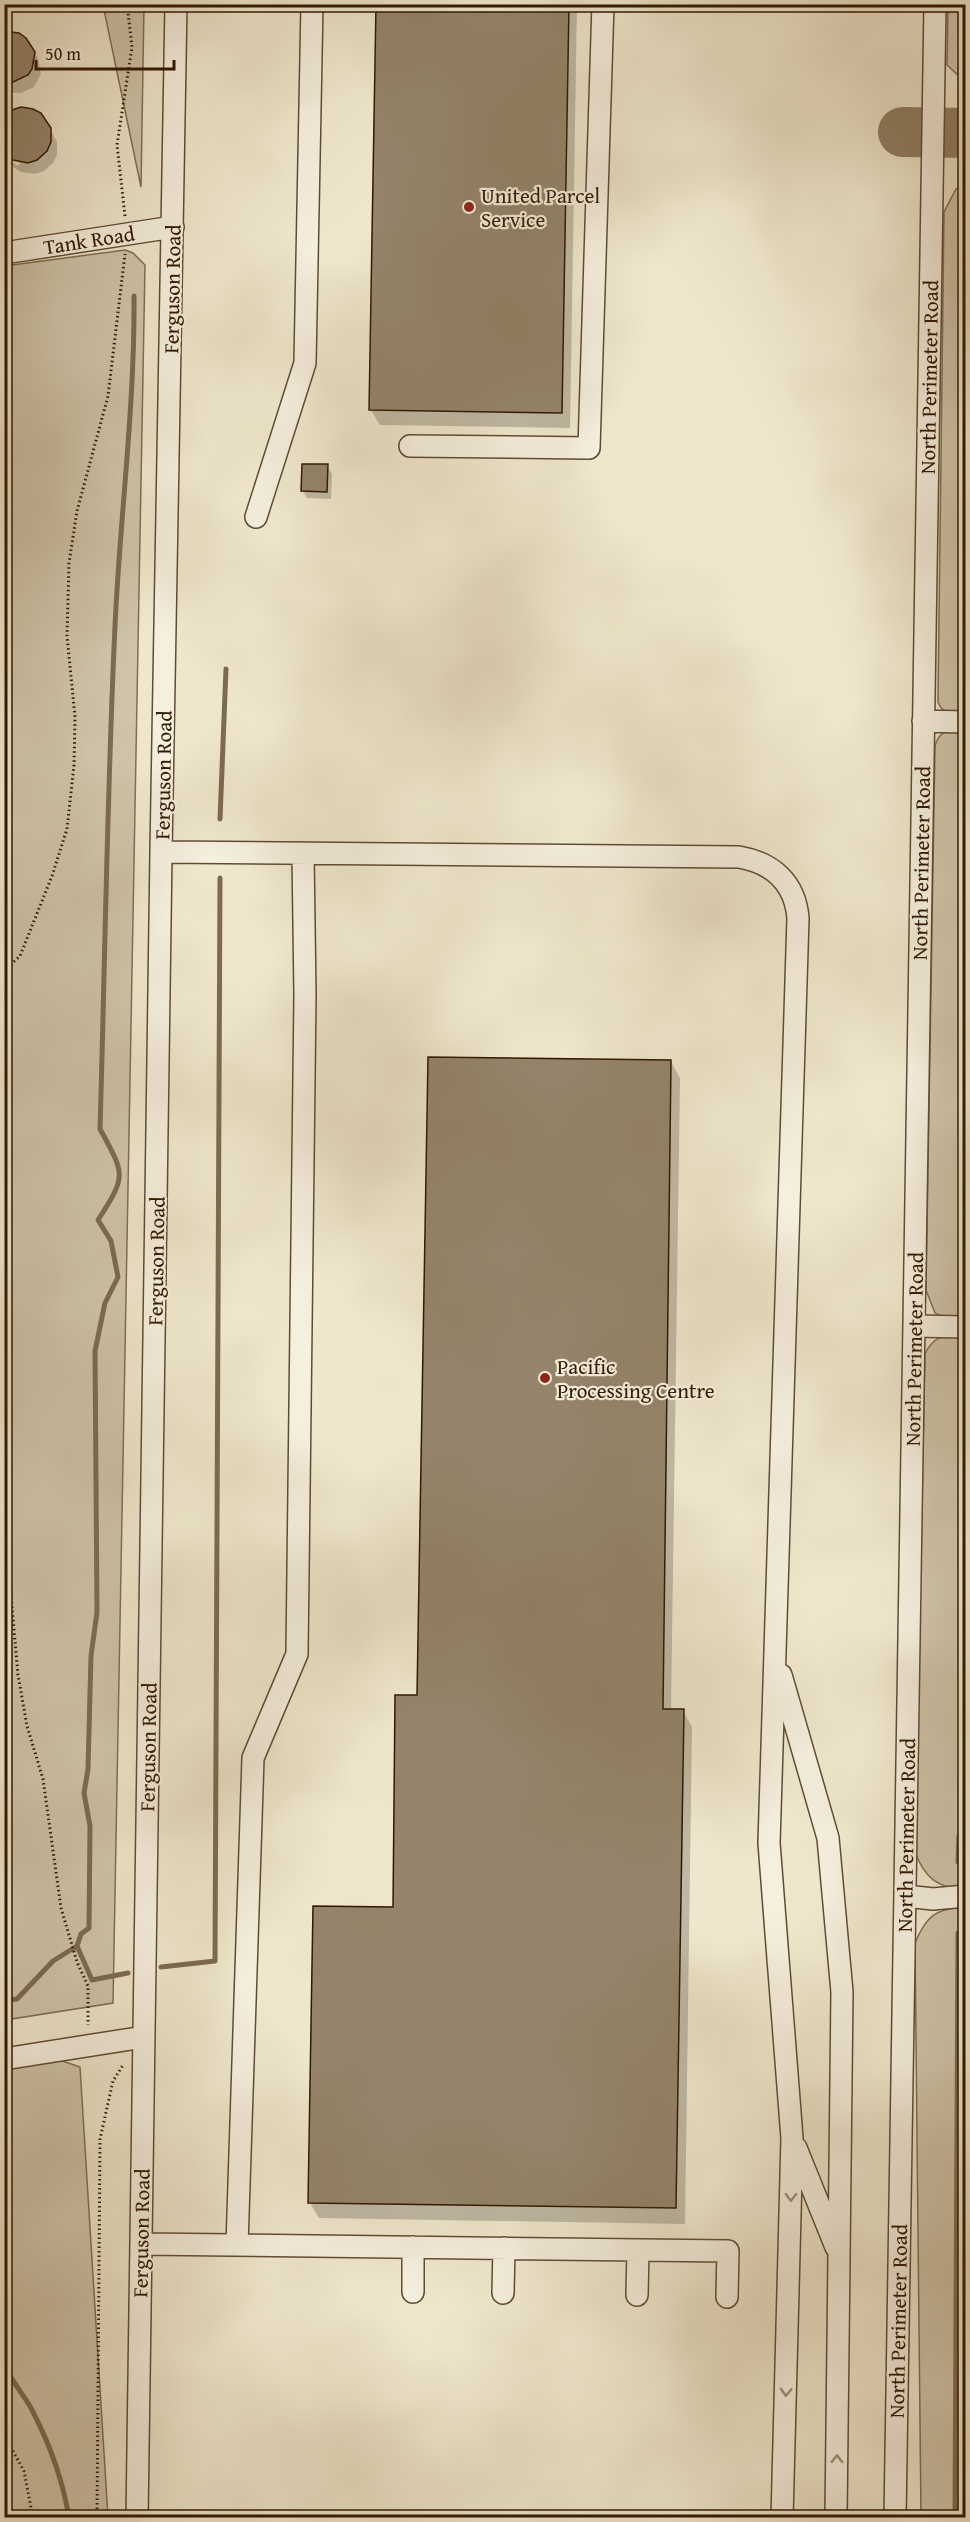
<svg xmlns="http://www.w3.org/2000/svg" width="970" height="2522" font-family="'Gentium Book Plus',serif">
<rect width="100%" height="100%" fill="#efe7cd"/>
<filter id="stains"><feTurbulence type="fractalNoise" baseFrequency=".00333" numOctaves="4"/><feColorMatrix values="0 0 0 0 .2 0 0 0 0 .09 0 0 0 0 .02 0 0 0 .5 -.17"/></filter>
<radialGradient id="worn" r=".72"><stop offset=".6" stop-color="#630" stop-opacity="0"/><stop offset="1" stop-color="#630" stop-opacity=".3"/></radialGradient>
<path fill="#cfc4aa" stroke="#806e55" stroke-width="1.5" d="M103,5H144L141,187Z
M948,5H965V80H963L947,65Z
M965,185V716C953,714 943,715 938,702L944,212L956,189Z
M125,250L133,253L145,265L113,2003L5,2020V266Z
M965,727V1320H950L935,1313L926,1290L935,746C939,730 951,729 965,727Z
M965,1335V1891C938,1887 925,1879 915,1852L925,1354C934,1334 946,1336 965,1335Z
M965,1906V2517H921L915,1943C927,1914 936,1910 965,1906Z
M54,2058L80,2067L108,2517L5,2518V2066Z"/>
<path fill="#0003" d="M377,4H577L570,428L380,425L370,409Z
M4,34L18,35L31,45L38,58L41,74L34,87L21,93H14L4,88Z
M50,129L57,142V155L53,163L44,171L35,174L21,172L13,167L9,160L18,166L20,163L6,154Z
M327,466L332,474L331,499L307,498L303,491Z
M671,1062L680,1078L671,1711H683L692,1727L685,2224L319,2218L310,2203L394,1909L418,1697Z"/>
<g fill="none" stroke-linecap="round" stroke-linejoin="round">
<path stroke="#7c6b51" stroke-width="5" d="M220,819L226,669
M958,1862L959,1836L966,1828
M77,1946L81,1934L89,1928L90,1826L84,1793L88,1769L91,1656L97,1612L95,1351L105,1303L118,1277L111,1241L98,1220C127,1175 125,1175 100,1129C105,962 107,794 115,626C120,516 135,406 134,296
M161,1967L215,1961L220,878
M4,2000L17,1999L53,1961L77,1946L92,1980L128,1973
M4,2364C11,2382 25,2395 33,2412C50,2445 63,2481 69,2518
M955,2518L958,1933"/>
<path stroke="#908066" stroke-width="50" d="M903,132L966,133"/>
</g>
<path fill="#94846b" stroke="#311900" stroke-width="1.5" d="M376,4H569L562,413L369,410Z
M4,31L19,33L26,38L35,52L32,69L28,75L13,82H4Z
M21,107L33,109L41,113L51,128V142L47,151L37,160L28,163L13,160L4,155V116L12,110Z
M302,464H328L327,492L301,491Z
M428,1057L671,1060L663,1709H684L676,2208L308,2203L313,1906L393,1907L395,1695H417Z"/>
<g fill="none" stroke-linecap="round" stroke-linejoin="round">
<g stroke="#604c33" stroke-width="24">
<path id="minor" d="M4,253L173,227
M410,446L589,448L603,4
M256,517L305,363L312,4
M923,721L966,722
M161,852L739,857C773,863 795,883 798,918L769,1843L792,2138L782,2518
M914,1326L966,1327
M781,1675L828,1838L842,1992L836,2518
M906,1896L933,1899L966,1896
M4,2059L144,2037
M796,2148L836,2247
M141,2244L728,2251L727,2297
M237,2245L253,1758L297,1654L305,995L303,853
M413,2292V2247
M503,2293L504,2248
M637,2295L638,2250
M137,2518L161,852L176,4
M895,2518L935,4"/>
</g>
<path stroke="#311900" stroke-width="3" stroke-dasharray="1.5 3" stroke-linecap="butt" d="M125,216L117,145L132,47L127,4
M4,971L20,956L52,876L67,829L74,765L75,717L67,636L69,563L77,511L108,396L125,254
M4,1567L10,1584L18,1675L27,1726L43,1779L61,1908L77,1962L88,1986V2025
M4,2435L24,2471L33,2518
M97,2518L100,2139L113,2081L123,2065"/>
<use href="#minor" stroke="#f5efde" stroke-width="21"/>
</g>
<defs><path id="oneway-chevron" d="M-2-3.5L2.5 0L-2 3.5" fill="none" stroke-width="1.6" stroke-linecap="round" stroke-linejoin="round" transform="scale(1.5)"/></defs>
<g stroke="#9d8f7a">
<use href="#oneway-chevron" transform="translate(791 2197) rotate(91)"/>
<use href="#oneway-chevron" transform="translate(786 2392) rotate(92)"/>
<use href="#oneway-chevron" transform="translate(837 2459) rotate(-89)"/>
</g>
<g fill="#8f2418" stroke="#f5efde" stroke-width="2">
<circle cx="469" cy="207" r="6"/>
<circle cx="545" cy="1378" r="6"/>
</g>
<g text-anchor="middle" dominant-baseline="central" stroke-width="4.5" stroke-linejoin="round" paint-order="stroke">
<g font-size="21" fill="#311900" stroke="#f5efde" text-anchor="start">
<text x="481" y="195">United Parcel<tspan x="481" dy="24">Service</tspan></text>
<text x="557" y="1366">Pacific<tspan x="557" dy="24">Processing Centre</tspan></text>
</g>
<g font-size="21" fill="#311900" stroke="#f5efde">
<text transform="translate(89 240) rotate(-9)">Tank Road</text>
<text transform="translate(172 289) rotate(-89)">Ferguson Road</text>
<text transform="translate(929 377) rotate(-89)">North Perimeter Road</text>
<text transform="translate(163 775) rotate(-89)">Ferguson Road</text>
<text transform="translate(921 863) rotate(-89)">North Perimeter Road</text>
<text transform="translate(156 1261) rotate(-89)">Ferguson Road</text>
<text transform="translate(914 1349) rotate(-89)">North Perimeter Road</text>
<text transform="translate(148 1747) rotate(-89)">Ferguson Road</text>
<text transform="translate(906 1835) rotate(-89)">North Perimeter Road</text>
<text transform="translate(141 2233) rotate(-89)">Ferguson Road</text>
<text transform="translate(898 2321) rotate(-89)">North Perimeter Road</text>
</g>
</g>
<rect width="970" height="2522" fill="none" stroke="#efe7cd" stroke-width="24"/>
<rect x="6" y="6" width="958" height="2510" fill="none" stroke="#311900" stroke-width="3"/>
<rect x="12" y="12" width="946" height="2498" fill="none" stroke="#311900" stroke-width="1.5"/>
<path d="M36 60v9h138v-9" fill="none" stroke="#311900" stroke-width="3"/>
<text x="45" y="60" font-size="18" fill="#311900" stroke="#f5efde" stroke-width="4.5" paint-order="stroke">50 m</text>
<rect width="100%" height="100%" filter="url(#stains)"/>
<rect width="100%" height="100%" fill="url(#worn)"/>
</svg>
